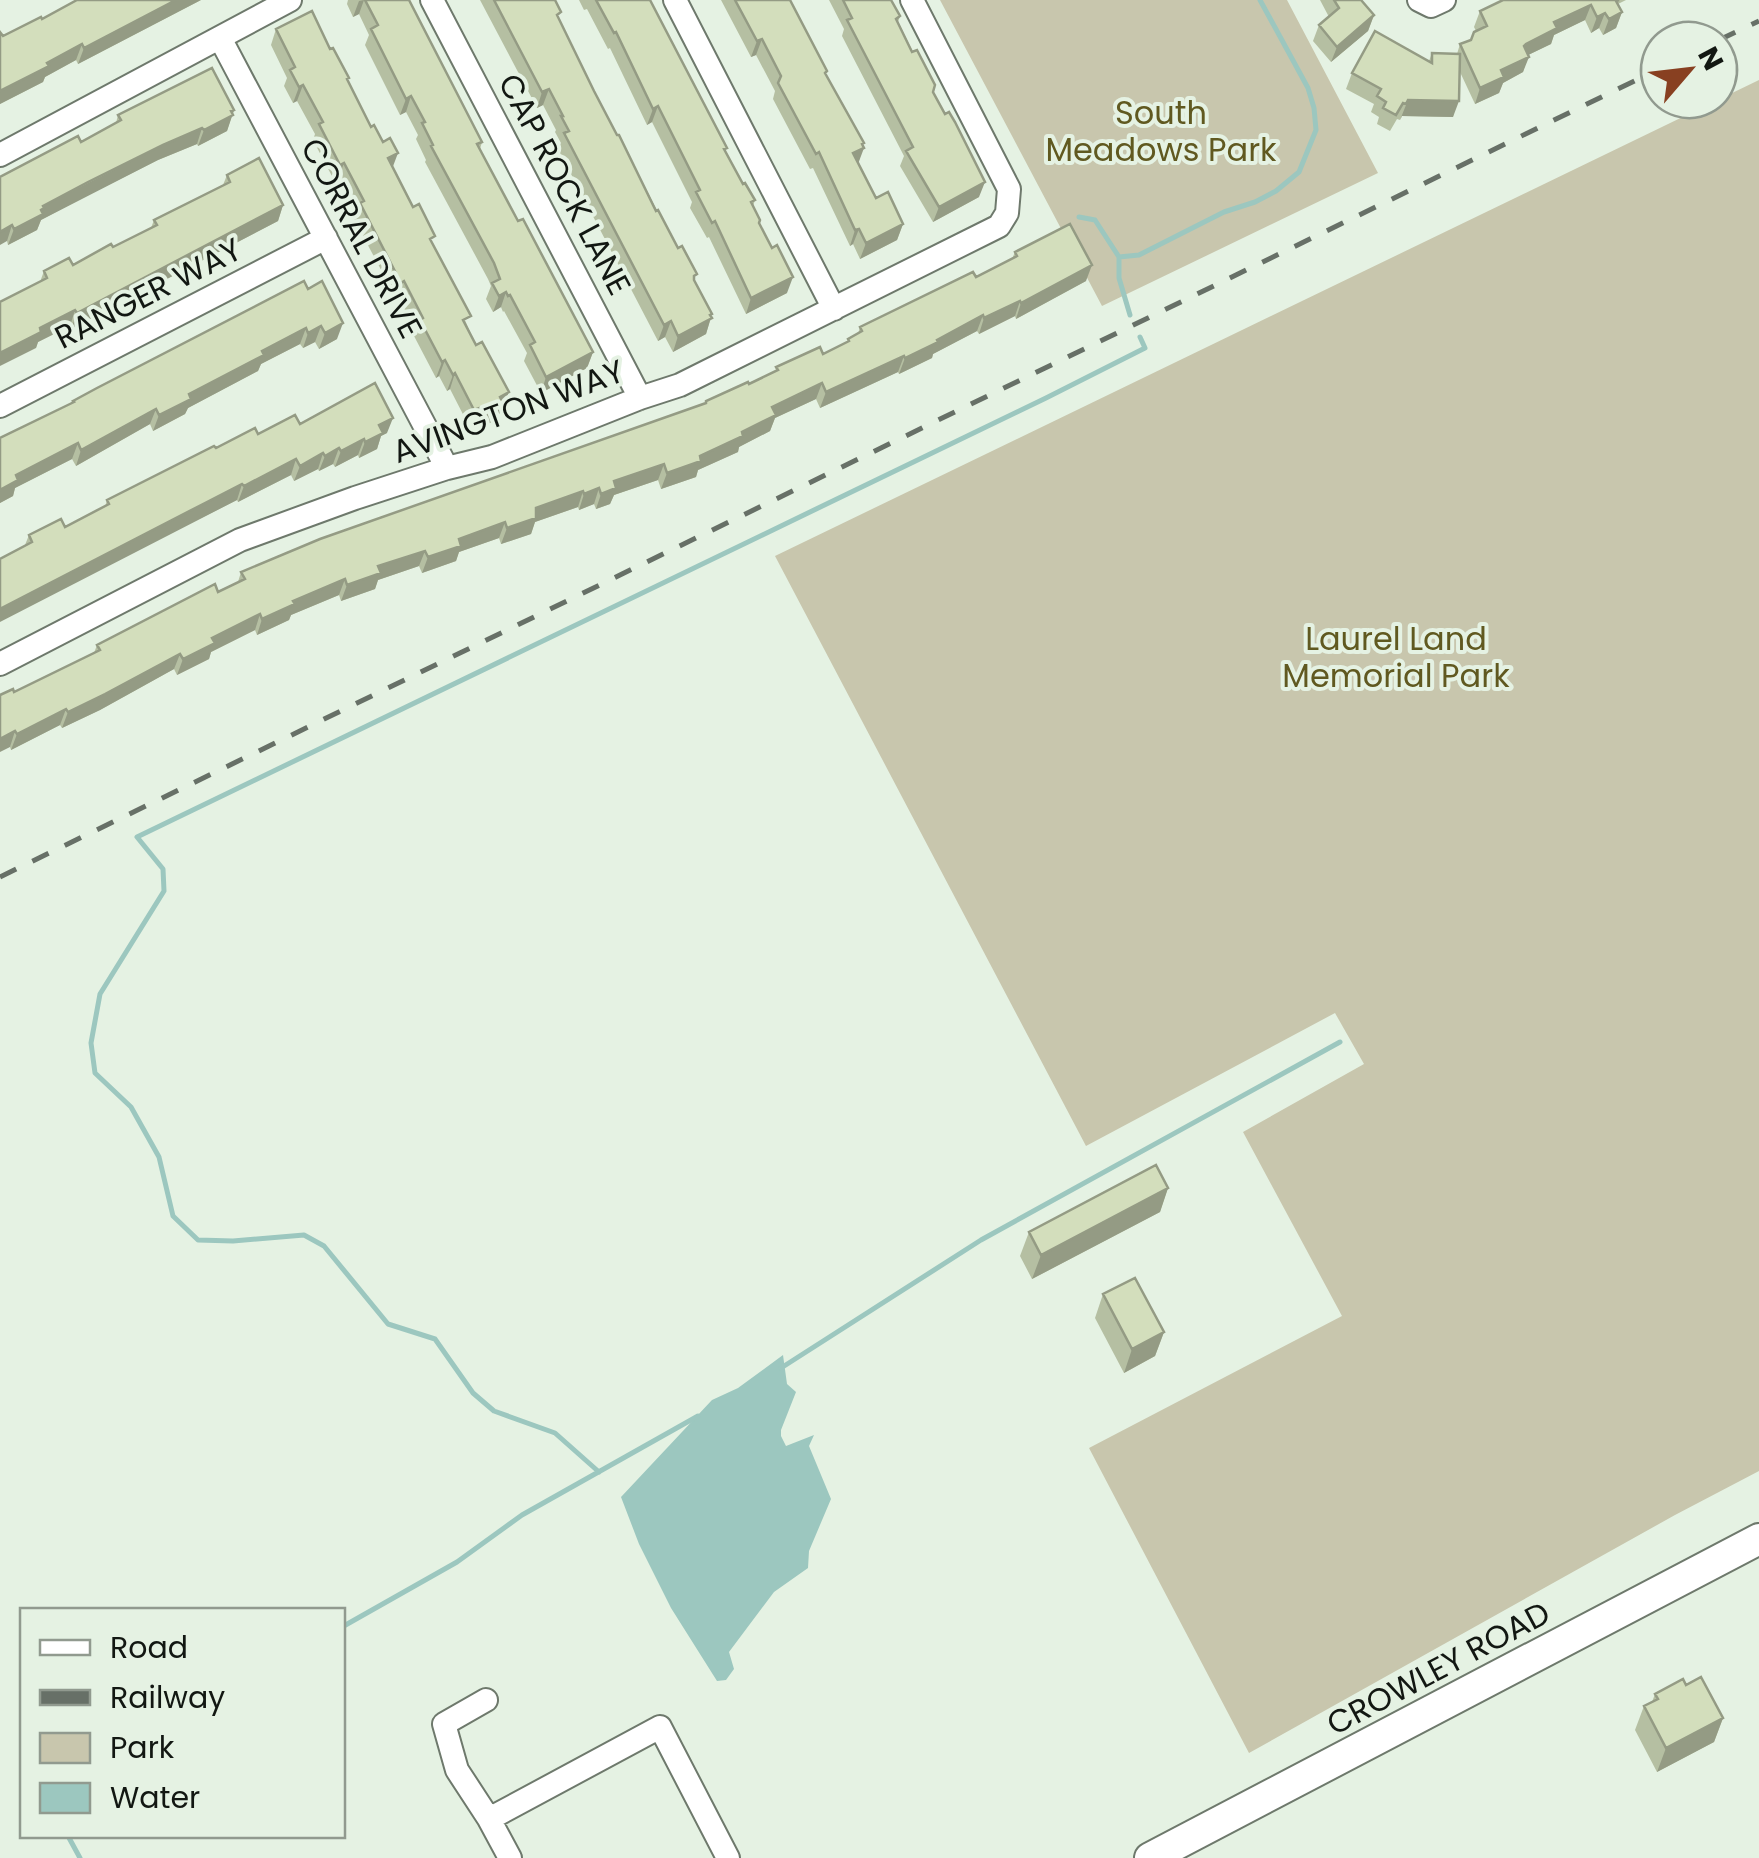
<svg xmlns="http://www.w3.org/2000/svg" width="1759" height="1858" font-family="Poppins,sans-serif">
<rect width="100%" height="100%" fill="#e5f2e3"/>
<path fill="#c8c6ad" d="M940,0H1287L1378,173L1102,306Z
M1759,80V1471L1675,1515L1249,1753L1089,1448L1342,1316L1243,1132L1364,1064L1335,1013L1086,1146L775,556Z"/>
<path fill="#9cc7bf" d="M783,1355L787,1384L796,1392L781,1430V1436L786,1446L814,1435L809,1446L831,1499L809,1551L808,1568L774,1592L729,1652L734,1669L726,1680L717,1681L671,1608L639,1544L621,1497L712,1400L738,1388Z"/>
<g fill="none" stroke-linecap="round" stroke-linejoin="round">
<path stroke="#9cc7bf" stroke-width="5" d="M1079,217L1095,220L1119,257V278L1130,315
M1119,257L1139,255L1224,212L1255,202L1276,191L1299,172L1316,130L1314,108L1308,88L1260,0
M781,1368L981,1240L1340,1042
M599,1472L555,1433L494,1411L473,1393L435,1339L388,1324L324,1246L304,1235L233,1241L198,1240L173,1216L159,1157L131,1107L95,1073L91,1043L100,994L164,891L163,869L137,837L1046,398L1145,348L1140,337
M342,1627L457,1562L522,1515L698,1416
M68,1836L80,1858"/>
<g stroke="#6e796c" stroke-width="26">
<path id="minor" d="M432,0L640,398
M675,0L834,309
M1419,0L1431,6L1444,0
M220,38L447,468
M0,155L290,0
M0,406L326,238
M0,664L240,540L355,498L447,468L492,457L640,398L680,385L999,226L1007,213L1009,189L912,0
M486,1700L444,1724L457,1770L489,1819L660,1727L728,1858
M489,1819L510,1858"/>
</g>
<g stroke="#6e796c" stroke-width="34">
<path id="secondary" d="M1150,1858L1759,1539"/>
</g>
<use href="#minor" stroke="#fff" stroke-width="22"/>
<use href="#secondary" stroke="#fff" stroke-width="30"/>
<path stroke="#677067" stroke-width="5" stroke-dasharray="18 18" stroke-linecap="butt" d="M1719,40L1759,21
M0,877L1659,69"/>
</g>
<path fill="#b5bfa2" d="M201,0L78,64L76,60L45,77L43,82L0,104V32L3,36L42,19Z
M348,0H409L482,142L480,149L518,221L593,352L587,368L541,393L524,361L527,353L504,311L503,312L501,307L493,312L486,299L491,286L488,279L425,162L426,160L416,139L418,135L406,112L400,115L365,45L369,35L359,14L353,17L347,4Z
M480,0H555L559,19L594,91L712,314L706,334L673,352L665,337L658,341L558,149L561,143L555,132L556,130L543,105L537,108Z
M579,0H650L727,148L725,152L743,184L755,200L753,206L787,293L746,314L709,237L707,238L690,208L692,202L652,122L647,125L610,48L608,49L587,9L584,10Z
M721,0H790L827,71L826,75L863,146L858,164L876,198L903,224L897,240L860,259L853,244L850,246L813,168L810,169L773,99L775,91L756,55L751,57Z
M829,0H891L900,16L898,22L933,92L979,197L933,222L900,166L904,156L842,36L844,29Z
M1320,0H1361L1374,15L1368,31L1331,62L1313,41L1319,25L1329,17Z
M1503,0H1626L1618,4L1622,12L1616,28L1603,35L1599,28L1591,33L1585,20L1554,35L1551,44L1528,55L1523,72L1503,83L1499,93L1475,104L1460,72L1453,117L1402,116L1400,120L1397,119L1390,131L1377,124L1379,117L1371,112L1374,104L1346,89L1352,73L1429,61L1432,53L1457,54L1460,44L1471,40L1476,31L1474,27L1480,11Z
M276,29L330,49L432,244L503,408L501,409L497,419L479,429L476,423L469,426L450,389L447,391L439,376L436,378L414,336L416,331L398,297L396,298L354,219L356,213L338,179L334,180L313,140L315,134L297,101L293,103L284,86L287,78L271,45Z
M234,110L227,131L198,146L197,144L158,160L82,198L41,220L37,230L8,245L7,241L0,177L81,142L116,123L118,115Z
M227,175L283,205L278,221L71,329L70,326L38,342L36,348L40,282L44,271L73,265L113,247L151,228L154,220L223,185Z
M1015,252L1086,281L1016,319L1015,316L979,334L977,331L933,354L932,358L899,374L898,372L820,408L816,399L775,418L770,431L739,447L738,452L698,470L696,477L661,489L658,480L614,495L610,504L596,509L594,504L579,510L578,507L535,522L531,534L501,544L499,538L459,552L456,561L422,573L419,566L378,580L375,589L341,601L339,595L291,615L289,620L257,635L255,630L211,652L209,659L177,675L174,669L100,710L62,728L60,725L11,750L10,747L14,692L94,653L97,645L238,582L241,572L705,403L706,401L775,372L776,367L823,354L847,342L848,339L858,334L860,327L976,277L1012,259Z
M304,281L337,339L319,349L315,342L303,348L300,344L261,364L258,371L188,408L185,414L153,431L150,424L76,466L72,459L15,488L13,496L0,503V438L72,403L73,401Z
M300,424L387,433L381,436L377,449L359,458L358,455L335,467L333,464L319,471L318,469L294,481L291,475L238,502L237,500L199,519L25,545L29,535L65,527L105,507L107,500L216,448L258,434Z
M1168,1188L1160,1212L1032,1279L1020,1256L1029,1232Z
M1103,1294L1164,1332L1155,1356L1124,1373L1095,1318Z
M1686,1685L1723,1718L1714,1742L1657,1772L1635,1730L1644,1706L1652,1702L1655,1694Z"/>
<path fill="#949b84" d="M176,0H201L78,64L84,48Z
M364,0L359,14L353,17L359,1Z
M1591,5L1585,20L1554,35L1551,44L1520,59L1529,57L1523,72L1503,83L1499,93L1475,104L1480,88L1501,70L1526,44L1554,22Z
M1622,12L1616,28L1603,35L1609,19Z
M1605,13L1599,28L1591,33L1597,17Z
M1374,15L1368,31L1331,62L1337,47Z
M762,39L756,55L751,57L757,41Z
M82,44L76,60L45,77L43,82L0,104V91L47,63Z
M303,85L297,101L293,103L299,87Z
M549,89L543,105L537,108L542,92Z
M411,96L406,112L400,115L406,99Z
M1408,100L1459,101L1453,117L1402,116L1400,120Z
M658,106L652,122L647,125L653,109Z
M234,110L227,131L198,146L204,130Z
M202,128L197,144L158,160L41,220L37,230L8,245L14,229L43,206L163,145Z
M864,143L862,149L864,148L858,164L853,153Z
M398,153L392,169L388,158Z
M344,163L338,179L334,180L340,165Z
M985,182L979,197L933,222L939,207Z
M283,205L278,221L71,329L77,313Z
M903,224L897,240L860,259L866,243Z
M12,225L7,241L0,245V232Z
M859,229L853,244L850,246L855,230Z
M1092,265L1086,281L1016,319L1021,303Z
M793,277L787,293L746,314L751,298Z
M506,292L501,307L493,312L499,296Z
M1020,301L1015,316L979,334L984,318Z
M75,310L70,326L38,342L36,348L0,366V353L40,328Z
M712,314L706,334L673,352L678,336Z
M983,315L977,331L933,354L932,358L899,374L905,358Z
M671,321L665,337L658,341L664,325Z
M343,323L337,339L319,349L325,333Z
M321,326L315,342L303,348L308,333Z
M306,328L300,344L261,364L258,371L188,408L185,414L153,431L159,415L189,394L262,351Z
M593,352L587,368L541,393L546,377Z
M904,356L898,372L820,408L826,392Z
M445,360L439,376L436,378L442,362Z
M455,373L450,389L447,391L453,375Z
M822,383L816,399L775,418L770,431L739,447L738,452L698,470L696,477L661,489L667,473L742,432L772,407Z
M509,392L497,419L479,429L485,413L500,397Z
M482,407L476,423L469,426L474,410Z
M156,409L150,424L76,466L81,450Z
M393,418L387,433L381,436L377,449L359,458L365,442L379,425Z
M364,439L358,455L335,467L341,451Z
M78,443L72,459L15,488L13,496L0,503V490L16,475Z
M339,448L333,464L319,471L325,456Z
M323,453L318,469L294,481L300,466Z
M296,459L291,475L238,502L244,486Z
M664,464L658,480L614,495L610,504L596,509L601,494L614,481Z
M242,484L237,500L0,622V609Z
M599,488L594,504L579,510L584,494Z
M583,491L578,507L535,522L531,534L501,544L507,528L536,508Z
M505,522L499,538L459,552L456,561L422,573L428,557L459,539Z
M425,551L419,566L378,580L375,589L341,601L347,585L378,566Z
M345,579L339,595L291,615L289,620L257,635L262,619L293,601Z
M260,614L255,630L211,652L209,659L177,675L183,659L212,638Z
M180,654L174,669L100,710L62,728L68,712Z
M66,709L60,725L11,750L17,734Z
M15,731L10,747L0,752V739Z
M1168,1188L1160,1212L1032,1279L1041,1255Z
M1164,1332L1155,1356L1124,1373L1132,1349Z
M1723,1718L1714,1742L1657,1772L1666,1748Z"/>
<path fill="#d3debc" stroke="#949b84" stroke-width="2.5" d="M77,0H176L84,48L82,44L47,63L49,66L0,91V32L3,36L41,17L42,19Z
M365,0H409L482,142L477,144L518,221L523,219L593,352L546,377L530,345L535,342L510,295L508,296L506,292L499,296L492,283L500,279L494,263L431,146L433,145L422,123L425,122L411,96L406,99L371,29L378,25Z
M494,0H555L561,12L557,15L594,91L617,135H619L656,211L658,210L678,248L682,246L697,274L694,276V280L712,314L710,315L712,318L678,336L671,321L664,325L564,133L569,131L561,116H563L549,89L542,92Z
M596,0H650L727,148L724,149L743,184L745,183L755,200L751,202L760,220L759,223L772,248L777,245L793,277L751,298L715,221L712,223L696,192L700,190L658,106L653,109L616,32L614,33Z
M735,0H790L827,71L825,73L864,143L862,144L864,148L853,153L876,198L888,192L903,224L866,243L859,229L855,230L819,152L816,154L778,83L781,76L762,39L757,41Z
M843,0H891L900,16L896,19L912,52L917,50L935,85L933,92L945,114L949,112L955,122L985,182L939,207L906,151L913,147L847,20L852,18Z
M1334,0H1361L1374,15L1337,47L1319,25L1339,8Z
M1503,0H1619L1616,1L1622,12L1609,19L1605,13L1597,17L1591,5L1554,22L1557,28L1526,44L1524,46L1529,57L1501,70L1504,77L1480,88L1460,44L1471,40L1474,32L1487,26L1480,11Z
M312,11L330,49L333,48L349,78L347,79L371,127L374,125L383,142L390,138L398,153L388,158L413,207L419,204L435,236L430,239L471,316L463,320L476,345L482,342L509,392L500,397L503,403L485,413L482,407L474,410L455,373L453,375L445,360L442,362L420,320L423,318L404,281L401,283L360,203L364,201L344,163L340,165L319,124L323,122L303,85L299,87L290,70L295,67L276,29Z
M1375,31L1432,63V53L1460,54L1459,101L1408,100L1406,104L1403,103L1396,115L1383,108L1386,102L1377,96L1381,89L1352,73Z
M212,68L234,110L231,111L233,115L204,130L202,128L163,145L88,182L43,206L44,208L41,210L43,214L14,229L12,225L0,232V177L78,136L81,142L121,120L118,115Z
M259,158L283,205L77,313L75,310L40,328L41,332L0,353V302L47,278L44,271L69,258L73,265L111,244L113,247L157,225L154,220L230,182L227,175Z
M1070,224L1092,265L1021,303L1020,301L984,318L983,315L937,340L938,342L905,358L904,356L826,392L822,383L772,407L776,415L742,432L743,436L700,456L701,461L667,473L664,464L614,481L616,488L601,494L599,488L584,494L583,491L536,508V518L507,528L505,522L459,539L461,546L428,557L425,551L378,566L381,573L347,585L345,579L293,601L295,604L262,619L260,614L212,638L215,643L183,659L180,654L105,694L68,712L66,709L17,734L15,731L0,739V695L13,689L14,692L100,650L97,645L215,584L218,592L245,579L241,572L320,539L706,403V401L748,382L749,384L778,370L776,367L820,347L823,354L849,341L848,339L862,331L860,327L973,272L976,277L1017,256L1015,252Z
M304,281L308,289L322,281L343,323L325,333L321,326L308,333L306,328L262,351L264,355L189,394L191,399L159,415L156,409L81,450L78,443L16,475L18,480L0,490V438L74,402L73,401L97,388Z
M375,383L393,418L379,425L383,433L365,442L364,439L341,451L339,448L325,456L323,453L300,466L296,459L244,486L242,484L205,503L0,609V559L32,542L29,535L61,519L65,527L109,504L107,500L214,446L216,448L255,428L258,434L295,415L300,424Z
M1156,1165L1168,1188L1041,1255L1029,1232Z
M1135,1278L1164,1332L1132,1349L1103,1294Z
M1701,1677L1723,1718L1666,1748L1644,1706L1658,1699L1655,1694L1683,1679L1686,1685Z"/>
<g text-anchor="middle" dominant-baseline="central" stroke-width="8" stroke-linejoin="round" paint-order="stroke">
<g font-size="32" fill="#605920" stroke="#e5f2e3">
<text x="1161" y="112">South<tspan x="1161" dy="37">Meadows Park</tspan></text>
<text x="1396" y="638">Laurel Land<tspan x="1396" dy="37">Memorial Park</tspan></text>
</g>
<g font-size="32" fill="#121712" stroke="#e5f2e3">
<text transform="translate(565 184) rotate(62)">CAP ROCK LANE</text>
<text transform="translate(362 238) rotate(62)">CORRAL DRIVE</text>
<text transform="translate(148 293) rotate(-27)">RANGER WAY</text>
<text transform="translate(508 411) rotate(-20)">AVINGTON WAY</text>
<text transform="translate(1438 1668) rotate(-28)">CROWLEY ROAD</text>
</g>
</g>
<rect x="20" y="1608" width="325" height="230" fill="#e5f2e3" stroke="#919a8f" stroke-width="2.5"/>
<rect x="40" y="1640" width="50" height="15" fill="#ffffff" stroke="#919a8f" stroke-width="2.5"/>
<text x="110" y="1658" font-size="30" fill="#121712">Road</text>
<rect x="40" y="1690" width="50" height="15" fill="#677067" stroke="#919a8f" stroke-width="2.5"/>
<text x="110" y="1708" font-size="30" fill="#121712">Railway</text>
<rect x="40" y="1733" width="50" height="30" fill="#c8c6ad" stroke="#919a8f" stroke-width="2.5"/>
<text x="110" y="1758" font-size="30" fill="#121712">Park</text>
<rect x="40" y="1783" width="50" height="30" fill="#9cc7bf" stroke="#919a8f" stroke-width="2.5"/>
<text x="110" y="1808" font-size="30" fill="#121712">Water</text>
<g transform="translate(1689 70) rotate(62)"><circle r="48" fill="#e5f2e3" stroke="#919a8f" stroke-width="2.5"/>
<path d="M0-8L18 38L0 25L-18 38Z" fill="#884021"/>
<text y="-15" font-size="28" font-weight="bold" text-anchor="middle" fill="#121712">N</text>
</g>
</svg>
